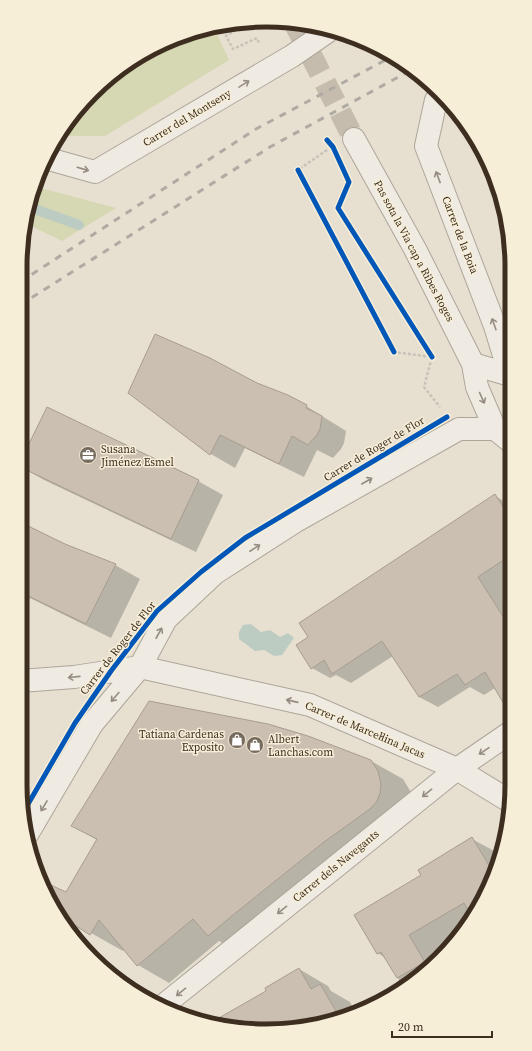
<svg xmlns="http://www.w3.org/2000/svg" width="532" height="1051" font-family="'Source Serif 4',serif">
<rect width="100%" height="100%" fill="#e7e0d1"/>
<path fill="#d6d7b3" d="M216,29L215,30L229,60L105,136H62L104,81L187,33Z
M37,187L116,208L62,241L33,227L27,225Z"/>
<path fill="#bcccc2" d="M251,624L261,632L270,630L280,637L288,633L294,638L282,655L274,656L264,650L255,651L239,639V632L243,625Z"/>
<path fill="#0003" d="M256,384L306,406L346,431L344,443L341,449L333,458L317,450L304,477L245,448L235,468L211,454L129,392Z
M20,466L198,481L223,495L196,552L44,480Z
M495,496L511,505V711L508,709L495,688L484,695L470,687L438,707L419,697L393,656L351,683L336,675L330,678L312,668Z
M20,523L65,545L115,565L140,579L111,638L30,598L20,618Z
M371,761L403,779L412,794L241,954L219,941L169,983L138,965L124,949L123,951L91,933L59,913L57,909L97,840L72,825Z
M472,839L498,853L487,894L440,959L403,986L385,958L378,953L422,876Z
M299,969L328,986L331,991L350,1002L355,1012L298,1029L233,1027L232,1026L267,991Z"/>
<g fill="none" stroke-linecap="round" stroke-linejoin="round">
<path stroke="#bcccc2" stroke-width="10" d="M32,208L79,225"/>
</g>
<path fill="#cbbfb2" stroke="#a89c90" d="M155,334L210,358L257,383L288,395L307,405L306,408L322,416L320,429L317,435L308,445L292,436L279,464L220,435L210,455L128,393Z
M47,407L199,480L171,539L20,467V462Z
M495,494L511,519V555L478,577L511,629V716L485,672L465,685L457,674L419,697L382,641L332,674L324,660L311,669L296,645L308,637L299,623Z
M20,522L65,544L116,564L86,624L20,592Z
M149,701L268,724L308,736L371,760L378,771L381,784L380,793L377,801L370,809L324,842L233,915L208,936L193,919L137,966L99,920L90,935L62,917L42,881L66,892L97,839L71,826Z
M472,837L493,872L487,894L471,915L464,903L409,935L425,962L397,978L381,952L377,954L354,915L421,875L418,870Z
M299,968L311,989L320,984L339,1016L298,1029L218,1026L210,1023L266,991L265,988Z"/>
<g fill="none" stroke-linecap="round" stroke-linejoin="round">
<path stroke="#c5bcae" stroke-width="22" stroke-dasharray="22 11" stroke-linecap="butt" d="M295,24L354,139"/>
<g stroke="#ada599" stroke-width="24">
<path id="minor" d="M441,96L436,100L426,146L495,326L510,375
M45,158L95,172L292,56L327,32
M20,681L74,677L140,667L310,705L457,769L511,802
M28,833L92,724L140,667L166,619L215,573L296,521L459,429H495
M165,1004L457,769L511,732"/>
</g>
<g stroke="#ada599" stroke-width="24">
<path id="tertiary" d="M354,139L415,249L473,364L477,387L495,429L510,441
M473,364L510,375"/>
</g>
<path stroke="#c8c2b9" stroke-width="2.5" stroke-dasharray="3 2" stroke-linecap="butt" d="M245,25L226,36L233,49L257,38L259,43
M327,150L298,170L394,352L432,357L424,387L440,407
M347,186L338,208L431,356"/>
<use href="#minor" stroke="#efebe3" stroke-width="22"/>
<use href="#tertiary" stroke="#efebe3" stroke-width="22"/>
<path stroke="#afaaa2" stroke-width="3" stroke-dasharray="7 7" stroke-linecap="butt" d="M20,282L256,129L393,56
M20,305L270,147L413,69"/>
<g stroke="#f7eed8" stroke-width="8">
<path id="cycleway" d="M327,140L333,147L349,182L338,208L432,357
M298,170L394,352
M24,811L75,723L111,671L157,611L201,572L245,538L447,417"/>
</g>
<use href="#cycleway" stroke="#0057b8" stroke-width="5"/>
</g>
<defs><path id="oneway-shaft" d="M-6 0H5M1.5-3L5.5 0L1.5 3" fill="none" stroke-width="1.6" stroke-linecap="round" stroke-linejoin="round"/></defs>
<g stroke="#968c82">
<use href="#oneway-shaft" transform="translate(244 84) rotate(-31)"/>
<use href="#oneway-shaft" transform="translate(83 169) rotate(16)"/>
<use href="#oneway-shaft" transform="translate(438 177) rotate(-111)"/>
<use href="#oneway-shaft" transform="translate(494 324) rotate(-109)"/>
<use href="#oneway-shaft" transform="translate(482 398) rotate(66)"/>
<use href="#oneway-shaft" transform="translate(367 481) rotate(-30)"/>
<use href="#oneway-shaft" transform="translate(255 548) rotate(-33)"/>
<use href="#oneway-shaft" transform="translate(159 633) rotate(-61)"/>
<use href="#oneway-shaft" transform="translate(74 677) rotate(174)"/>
<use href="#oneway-shaft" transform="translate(115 697) rotate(130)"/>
<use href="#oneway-shaft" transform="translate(292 701) rotate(-167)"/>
<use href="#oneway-shaft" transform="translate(484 751) rotate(146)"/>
<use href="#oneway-shaft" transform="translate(427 793) rotate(141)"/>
<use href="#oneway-shaft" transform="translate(44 806) rotate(121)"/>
<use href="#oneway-shaft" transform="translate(282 910) rotate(141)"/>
<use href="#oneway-shaft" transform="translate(181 992) rotate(141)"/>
</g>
<defs>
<g id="office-disc" transform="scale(0.9)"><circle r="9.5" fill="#786c5e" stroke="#f7eed8"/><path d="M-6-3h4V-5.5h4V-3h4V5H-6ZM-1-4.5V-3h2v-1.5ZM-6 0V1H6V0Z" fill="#fff"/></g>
<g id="shop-disc" transform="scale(0.9)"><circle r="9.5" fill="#786c5e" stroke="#f7eed8"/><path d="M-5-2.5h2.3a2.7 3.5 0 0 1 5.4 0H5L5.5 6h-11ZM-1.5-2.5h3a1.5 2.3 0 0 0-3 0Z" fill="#fff"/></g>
</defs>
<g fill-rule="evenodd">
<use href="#office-disc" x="88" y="455"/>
<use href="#shop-disc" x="237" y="740"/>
<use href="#shop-disc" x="255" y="745"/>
</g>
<g text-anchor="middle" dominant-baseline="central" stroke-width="3" stroke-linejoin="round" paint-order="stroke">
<g font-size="11" fill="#3d2e20" stroke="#f7eed8">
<text transform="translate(187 118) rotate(-31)">Carrer del Montseny</text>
<text transform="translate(460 235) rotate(69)">Carrer de la Boia</text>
<text transform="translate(414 251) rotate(62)">Pas sota la Via cap a Ribes Roges</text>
<text transform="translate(374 449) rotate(-31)">Carrer de Roger de Flor</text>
<text transform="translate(118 648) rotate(-52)">Carrer de Roger de Flor</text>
<text transform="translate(365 730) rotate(23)">Carrer de Marcel·lina Jacas</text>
<text transform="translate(336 866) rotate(-39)">Carrer dels Navegants</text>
</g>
<g font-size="11" fill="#3d2e20" stroke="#f7eed8" text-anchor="start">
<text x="101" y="449">Susana<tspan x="101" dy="13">Jiménez Esmel</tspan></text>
<text x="224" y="734" text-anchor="end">Tatiana Cardenas<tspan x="224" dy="13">Exposito</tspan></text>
<text x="268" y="739">Albert<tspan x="268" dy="13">Lanchas.com</tspan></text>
</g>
</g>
<path d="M0 0H532V1051H0ZM266 27H266A239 239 0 0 1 505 266V785A239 239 0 0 1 266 1024H266A239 239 0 0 1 27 785V266A239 239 0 0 1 266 27Z" fill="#f7eed8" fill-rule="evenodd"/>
<path fill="none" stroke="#3d2e20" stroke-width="5" d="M266 27H266A239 239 0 0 1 505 266V785A239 239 0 0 1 266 1024H266A239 239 0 0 1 27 785V266A239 239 0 0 1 266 27Z"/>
<path d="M392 1031v6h100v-6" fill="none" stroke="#3d2e20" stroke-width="2"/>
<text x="398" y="1031" font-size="12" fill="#3d2e20" stroke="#f7eed8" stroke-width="3" paint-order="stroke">20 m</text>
</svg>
